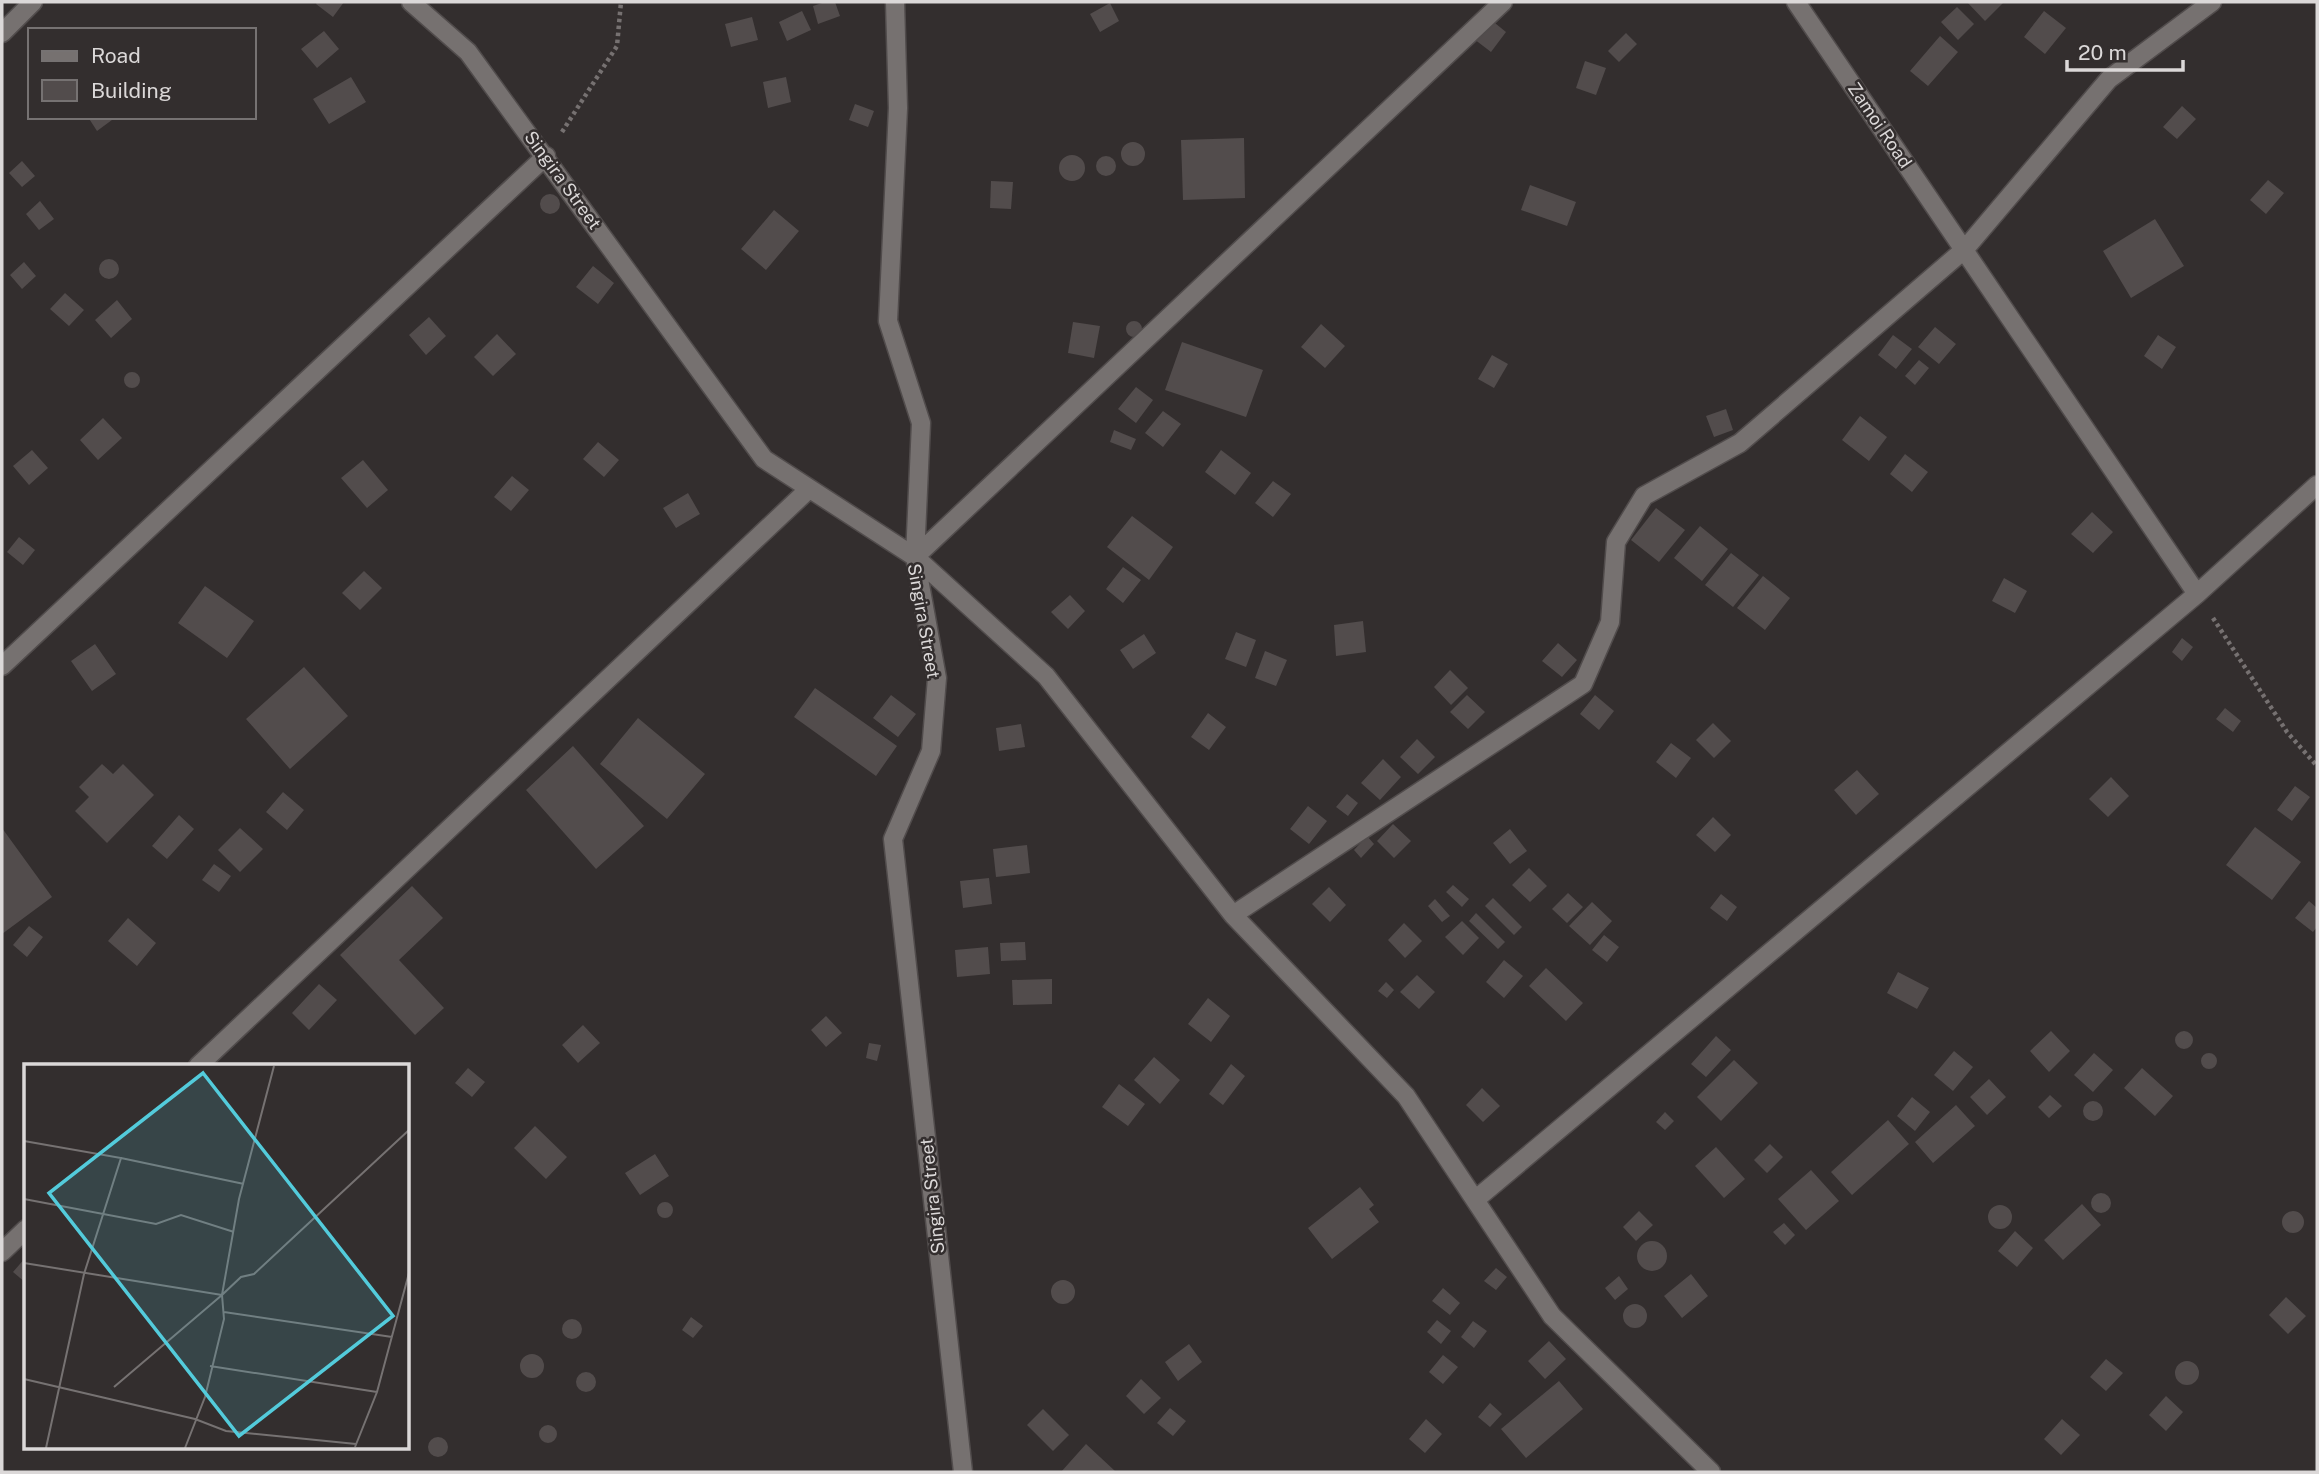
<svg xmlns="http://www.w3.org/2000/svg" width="2319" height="1474" font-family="'Public Sans',sans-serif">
<rect width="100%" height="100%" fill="#332e2e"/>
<path fill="#524c4c" d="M317,2H344L333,17L316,4Z
M825,2H835L840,16L818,24L813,6Z
M1967,2H2004L1985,21Z
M1110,3L1119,21L1100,32L1090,14Z
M1957,7L1974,24L1958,40L1941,22Z
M802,11L811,30L787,41L779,22Z
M2044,11L2066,28L2045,54L2024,37Z
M752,17L758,40L731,47L725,24Z
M1490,19L1506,32L1491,52L1474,39Z
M324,31L339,49L317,68L301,49Z
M1626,33L1637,44L1619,62L1608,51Z
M1940,36L1958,52L1928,86L1910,71Z
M1585,61L1606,68L1596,95L1576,88Z
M351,77L366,102L329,124L313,99Z
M786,77L791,102L768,108L763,82Z
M855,104L874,111L868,127L849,120Z
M2182,106L2196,119L2177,139L2163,127Z
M88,117H116L97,131Z
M1244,138L1245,198L1183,200L1181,140Z
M1121 154a12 12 0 1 1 24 0a12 12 0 1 1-24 0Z
M1059 168a13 13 0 1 1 26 0a13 13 0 1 1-26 0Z
M1096 166a10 10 0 1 1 20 0a10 10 0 1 1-20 0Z
M22,161L35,176L22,187L9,173Z
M2268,180L2284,193L2266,214L2250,200Z
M991,181L1013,182L1011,209L990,208Z
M1530,185L1576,202L1567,226L1521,210Z
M540 204a10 10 0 1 1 20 0a10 10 0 1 1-20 0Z
M40,201L54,219L39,230L26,214Z
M774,210L799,231L766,270L741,249Z
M2155,219L2184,266L2131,298L2103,251Z
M99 269a10 10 0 1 1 20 0a10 10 0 1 1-20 0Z
M24,262L36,276L22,289L10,275Z
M593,266L614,283L598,304L576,287Z
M65,293L84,310L69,326L50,309Z
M117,300L132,319L111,338L95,320Z
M429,317L446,336L426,355L409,335Z
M1126 329a8 8 0 1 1 16 0a8 8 0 1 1-16 0Z
M1073,322L1100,326L1094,358L1068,353Z
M1321,324L1345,346L1325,368L1301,347Z
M1935,327L1956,344L1939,364L1918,347Z
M497,334L516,354L493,376L474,357Z
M1893,335L1912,349L1896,369L1878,355Z
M2158,335L2176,347L2162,369L2144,356Z
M1182,342L1263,370L1246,417L1165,390Z
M1492,355L1508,364L1494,388L1478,379Z
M1919,360L1929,368L1915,385L1905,376Z
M124 380a8 8 0 1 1 16 0a8 8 0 1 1-16 0Z
M1136,387L1153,400L1136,423L1118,409Z
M1726,409L1733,430L1714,437L1706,416Z
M1163,411L1181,424L1163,447L1145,433Z
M1860,416L1887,437L1869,461L1842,440Z
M103,418L122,438L98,460L80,440Z
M1114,430L1136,439L1131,450L1110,442Z
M598,442L619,460L604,477L583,459Z
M32,450L48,468L29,485L13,466Z
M1221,450L1251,473L1235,495L1205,472Z
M1905,454L1928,472L1912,492L1890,474Z
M363,460L388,490L367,508L341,478Z
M512,476L529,490L511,511L494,497Z
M1273,481L1291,494L1273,517L1255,503Z
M688,493L700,514L676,528L663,508Z
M1656,508L1685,530L1659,562L1631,540Z
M2092,512L2113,532L2093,553L2071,534Z
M1132,516L1173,547L1149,580L1107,547Z
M1700,526L1728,549L1702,581L1674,558Z
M19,537L35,550L23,565L7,552Z
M1731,553L1759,575L1733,607L1705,585Z
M1123,567L1141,580L1123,603L1106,589Z
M364,571L382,588L360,610L342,593Z
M1763,576L1790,598L1765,630L1737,608Z
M2004,578L2027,591L2015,613L1992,601Z
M205,586L254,621L227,658L178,623Z
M1070,595L1085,611L1068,629L1051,612Z
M1363,621L1366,652L1336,656L1334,625Z
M1236,632L1256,640L1246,667L1225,659Z
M1144,634L1156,653L1133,669L1120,650Z
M2182,638L2193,647L2182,661L2172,652Z
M1558,643L1577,660L1562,677L1542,661Z
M95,644L116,674L92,691L71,661Z
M1265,651L1287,660L1276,686L1255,678Z
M304,667L348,716L290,769L246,719Z
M1450,670L1468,688L1451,705L1434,687Z
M815,688L897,746L876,776L794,717Z
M891,695L916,714L898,737L873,718Z
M1467,695L1485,712L1468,729L1450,712Z
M1595,695L1614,711L1599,730L1580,714Z
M2225,708L2241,721L2233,732L2216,719Z
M1208,713L1226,727L1209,750L1191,737Z
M638,718L705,774L667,819L600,764Z
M1713,723L1731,741L1714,758L1696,740Z
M1021,724L1025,747L999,751L996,728Z
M1417,739L1435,757L1418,774L1400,757Z
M1671,743L1691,758L1676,778L1656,762Z
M573,746L644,826L596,869L526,790Z
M1383,759L1401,777L1380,800L1361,783Z
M102,764L113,774L123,764L154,795L107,843L75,811L89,797L79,787Z
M1857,770L1879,794L1856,815L1834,790Z
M2111,777L2129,796L2108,817L2089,799Z
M2295,786L2310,797L2292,821L2277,810Z
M283,792L304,810L287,830L266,812Z
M1347,794L1358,803L1348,816L1336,807Z
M1308,806L1327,821L1309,844L1290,829Z
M179,815L194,829L167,859L152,846Z
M1713,817L1731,835L1715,852L1696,835Z
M1393,824L1411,841L1394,858L1377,841Z
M2255,827L2301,862L2272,900L2226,865Z
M2,828L52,897L2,934Z
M240,828L263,849L240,872L218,850Z
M1510,829L1527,851L1510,864L1493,843Z
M1367,836L1374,844L1361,858L1354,850Z
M1027,845L1030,873L996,877L993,849Z
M214,864L231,876L219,892L202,880Z
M1529,868L1547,886L1530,902L1512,885Z
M989,878L992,904L963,908L960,881Z
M1453,885L1469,899L1462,907L1446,892Z
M412,886L443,918L399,960L444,1008L415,1035L340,955Z
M1329,887L1346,905L1330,922L1312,904Z
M1568,893L1583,907L1567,923L1552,909Z
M1721,894L1737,907L1727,921L1710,908Z
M1493,898L1522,927L1514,935L1485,906Z
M1435,899L1450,916L1442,922L1428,906Z
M2309,901L2317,908V927L2313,932L2295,918Z
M1592,902L1612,921L1590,945L1569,926Z
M1476,913L1505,942L1498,949L1469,921Z
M128,918L156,943L137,966L108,941Z
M1462,921L1479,938L1463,955L1445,937Z
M1404,923L1422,941L1405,958L1388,940Z
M29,926L43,937L27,957L13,945Z
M1604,935L1619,947L1607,962L1592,950Z
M1025,942L1026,960L1001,961L1000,943Z
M988,947L990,974L957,977L955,950Z
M1504,960L1523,976L1504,998L1486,982Z
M1546,968L1583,1003L1566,1021L1529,986Z
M1898,972L1929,988L1917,1009L1887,993Z
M1417,975L1435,992L1419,1009L1400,992Z
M1052,979V1004L1013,1005L1012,980Z
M1386,982L1394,990L1387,998L1378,991Z
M319,984L337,1000L309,1030L292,1013Z
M1208,998L1230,1016L1211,1042L1188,1024Z
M826,1016L842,1033L826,1047L811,1030Z
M583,1025L600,1043L578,1063L562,1045Z
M2051,1031L2070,1051L2049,1072L2030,1051Z
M2175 1040a9 9 0 1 1 18 0a9 9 0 1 1-18 0Z
M1716,1036L1731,1050L1706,1077L1691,1064Z
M869,1043L881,1045L877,1061L866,1058Z
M1954,1051L1973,1067L1953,1091L1934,1075Z
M2201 1061a8 8 0 1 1 16 0a8 8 0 1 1-16 0Z
M2094,1053L2113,1070L2093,1092L2074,1075Z
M1154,1057L1180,1080L1160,1104L1134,1080Z
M1734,1060L1758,1083L1721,1121L1697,1097Z
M1231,1064L1245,1076L1223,1105L1209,1094Z
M468,1068L485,1082L472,1097L455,1083Z
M2142,1068L2173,1096L2155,1116L2124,1088Z
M1989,1079L2006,1097L1987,1115L1970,1097Z
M1119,1084L1145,1104L1128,1126L1102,1107Z
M1482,1088L1500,1106L1483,1122L1466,1105Z
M2050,1095L2062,1106L2049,1118L2038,1107Z
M1912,1097L1930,1112L1915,1131L1897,1116Z
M2083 1111a10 10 0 1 1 20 0a10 10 0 1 1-20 0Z
M1956,1105L1975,1126L1933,1163L1915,1142Z
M1665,1112L1674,1121L1665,1130L1656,1122Z
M1888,1120L1909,1144L1852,1195L1831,1172Z
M535,1126L567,1157L546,1179L514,1148Z
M1770,1144L1783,1157L1767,1173L1754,1160Z
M1716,1147L1745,1179L1724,1198L1695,1166Z
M655,1154L669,1176L640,1195L625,1173Z
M1811,1170L1839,1201L1806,1230L1778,1199Z
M1360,1187L1374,1205L1369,1209L1379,1222L1332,1259L1308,1228Z
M2091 1203a10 10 0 1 1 20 0a10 10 0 1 1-20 0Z
M657 1210a8 8 0 1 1 16 0a8 8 0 1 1-16 0Z
M2082,1204L2101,1225L2063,1260L2044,1240Z
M1988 1217a12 12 0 1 1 24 0a12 12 0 1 1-24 0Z
M1639,1211L1653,1225L1636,1241L1623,1227Z
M2282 1222a11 11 0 1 1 22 0a11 11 0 1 1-22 0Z
M1784,1223L1795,1235L1785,1245L1773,1232Z
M2015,1231L2033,1248L2017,1267L1998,1251Z
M1637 1256a15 15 0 1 1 30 0a15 15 0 1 1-30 0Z
M26,1257V1283L13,1272Z
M1496,1268L1507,1277L1496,1290L1484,1281Z
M1691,1274L1708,1296L1682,1318L1664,1296Z
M1619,1276L1628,1289L1615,1300L1605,1288Z
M1051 1292a12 12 0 1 1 24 0a12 12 0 1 1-24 0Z
M1443,1288L1460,1303L1450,1315L1432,1301Z
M2286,1297L2306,1316L2288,1334L2269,1315Z
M1623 1316a12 12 0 1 1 24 0a12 12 0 1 1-24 0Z
M691,1317L703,1326L693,1338L682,1330Z
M562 1329a10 10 0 1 1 20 0a10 10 0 1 1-20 0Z
M1437,1320L1451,1331L1441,1344L1427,1332Z
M1473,1321L1487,1331L1474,1348L1461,1337Z
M1549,1341L1566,1359L1545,1379L1528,1361Z
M1189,1344L1202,1362L1178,1381L1165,1362Z
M520 1366a12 12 0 1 1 24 0a12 12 0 1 1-24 0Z
M1443,1355L1458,1367L1443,1384L1429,1372Z
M2106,1359L2123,1373L2106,1391L2090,1377Z
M2175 1373a12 12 0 1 1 24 0a12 12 0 1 1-24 0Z
M576 1382a10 10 0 1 1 20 0a10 10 0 1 1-20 0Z
M1141,1379L1161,1398L1144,1414L1126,1396Z
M1559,1381L1583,1409L1526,1458L1501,1429Z
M2166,1396L2183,1412L2166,1431L2149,1415Z
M1490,1403L1502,1414L1490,1427L1478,1417Z
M1170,1408L1186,1421L1173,1436L1157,1423Z
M1043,1409L1069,1435L1053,1451L1027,1425Z
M1426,1419L1442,1434L1425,1453L1409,1439Z
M2062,1419L2080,1435L2061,1455L2044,1439Z
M539 1434a9 9 0 1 1 18 0a9 9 0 1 1-18 0Z
M428 1447a10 10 0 1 1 20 0a10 10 0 1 1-20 0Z
M1086,1444L1115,1471L1114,1472H1061Z"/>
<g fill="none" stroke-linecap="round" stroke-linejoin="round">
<g stroke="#514c4c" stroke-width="21">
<path id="street" d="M411,2L468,52L764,459L915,557L937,678L931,751L893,839L963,1472
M895,2L898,108L888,321L921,423L915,557
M1796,2L2197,594L2317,485
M2,33L33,2
M915,557L1046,676L1233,915L1406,1096L1552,1316L1711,1472
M915,557L1503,2
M2,666L546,156
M1233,915L1583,684L1610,622L1616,542L1644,496L1740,443L1965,249L2109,79L2212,2
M198,1066L809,489
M1475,1200L2197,594
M2,1252L26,1229"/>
</g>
<path stroke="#767171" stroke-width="4.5" stroke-dasharray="3.5 3.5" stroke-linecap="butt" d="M562,132L617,46L621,2
M2213,618L2287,732L2317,766"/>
<use href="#street" stroke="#767170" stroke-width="18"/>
</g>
<g text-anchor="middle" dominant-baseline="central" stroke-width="5" stroke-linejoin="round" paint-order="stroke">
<g font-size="18" fill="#dbd8d8" stroke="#332e2e">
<text transform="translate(1880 125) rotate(56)">Zamoi Road</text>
<text transform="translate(563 180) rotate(54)">Singira Street</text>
<text transform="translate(924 621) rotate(80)">Singira Street</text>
<text transform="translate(932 1196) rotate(-96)">Singira Street</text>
</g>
</g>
<g transform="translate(24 1064)">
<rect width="385" height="385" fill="#332e2e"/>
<path fill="none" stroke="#767272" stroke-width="2" d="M0,77L97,94L60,210L22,384M97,94L220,120M0,135L132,160L157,151L210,168M0,199L198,231M198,231L215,135L250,2M200,248L368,273M186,302L353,328M0,315L171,355L202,367L332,380M90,323L198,231M331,383L353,328L385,209M161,384L181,333L200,255L198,231L217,213L230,210L385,66"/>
<path fill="#53cbdb" fill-opacity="0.15" stroke="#53cbdb" stroke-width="3.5" d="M179,9L369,252L215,372L25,129Z"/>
<rect width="385" height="385" fill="none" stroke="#dbd8d8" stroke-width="3.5"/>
</g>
<rect width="2319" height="1474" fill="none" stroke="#dbd8d8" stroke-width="7"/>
<rect x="28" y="28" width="228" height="91" fill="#332e2e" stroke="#767272" stroke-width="2"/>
<rect x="42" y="51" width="35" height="10" fill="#767170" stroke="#767272" stroke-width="2"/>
<text x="91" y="63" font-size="21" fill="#dbd8d8">Road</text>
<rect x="42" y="80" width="35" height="21" fill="#524c4c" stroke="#767272" stroke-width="2"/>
<text x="91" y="98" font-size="21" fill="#dbd8d8">Building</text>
<path d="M2067 60v10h116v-10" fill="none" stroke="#dbd8d8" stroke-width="3.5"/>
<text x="2078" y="60" font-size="21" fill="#dbd8d8" stroke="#332e2e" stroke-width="5" paint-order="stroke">20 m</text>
</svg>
